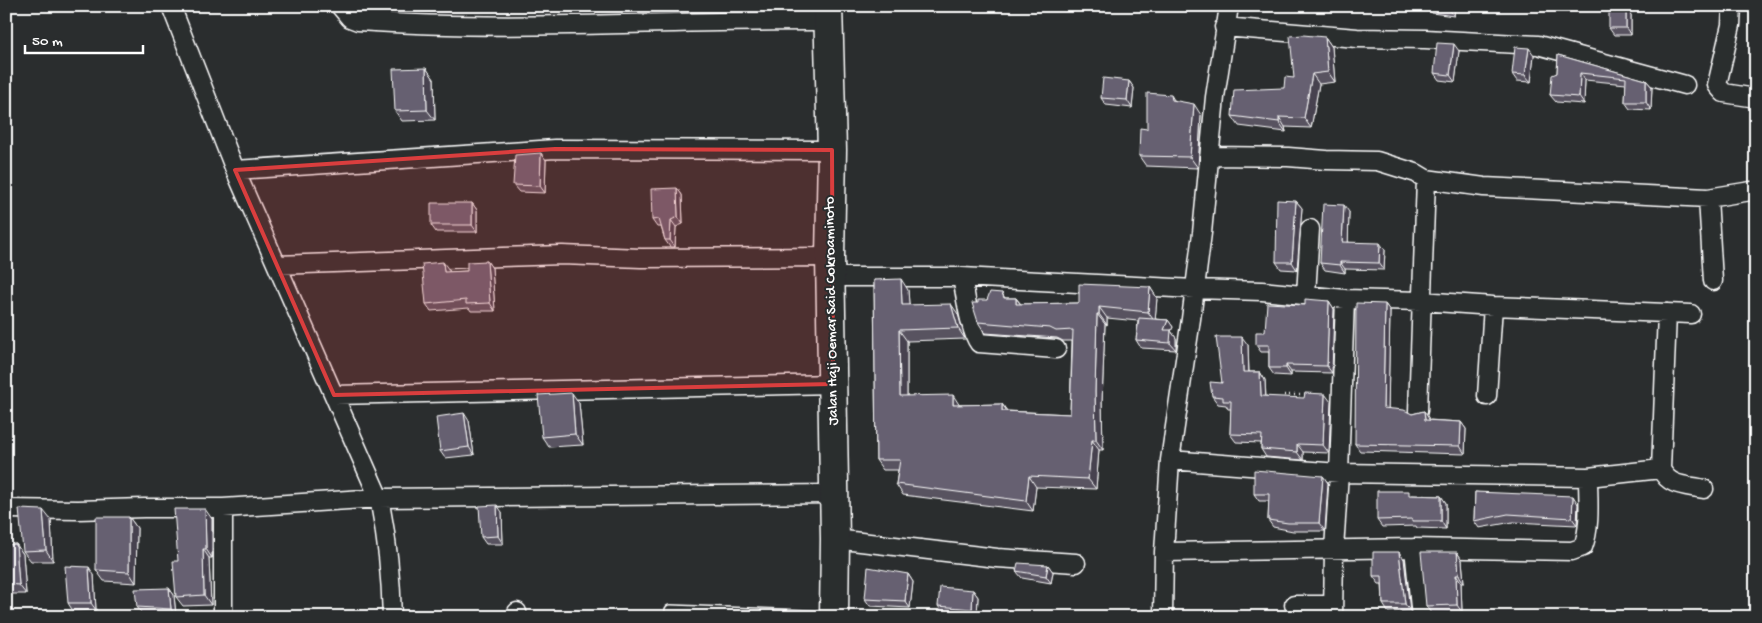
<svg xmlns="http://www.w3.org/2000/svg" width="1762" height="623" font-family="'Gochi Hand',sans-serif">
<rect width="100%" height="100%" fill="#2a2d2e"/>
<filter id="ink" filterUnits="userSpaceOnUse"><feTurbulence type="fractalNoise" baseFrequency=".02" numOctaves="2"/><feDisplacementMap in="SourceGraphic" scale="10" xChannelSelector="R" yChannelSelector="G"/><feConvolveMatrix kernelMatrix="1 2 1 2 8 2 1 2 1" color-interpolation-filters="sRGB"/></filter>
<g filter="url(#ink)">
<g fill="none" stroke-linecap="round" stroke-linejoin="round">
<g stroke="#fff" stroke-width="12">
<path id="lane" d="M670,610L831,616"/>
</g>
<g stroke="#fff" stroke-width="21">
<path id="street" d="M171,6L235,170L379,498C387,537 391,577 392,617
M340,6L350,18L358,21C514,32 672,20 828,21
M1732,6L1731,25L1717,85L1724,93L1756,98
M1224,27L1357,38L1425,39L1538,45L1685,85
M1209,156L1288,157L1326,160L1377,161L1416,173L1426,179L1484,187L1708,198L1751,191L1756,192
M235,170L555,149L832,150
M1708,198L1713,281
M277,265L562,255L641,258L830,257
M831,277H962L1194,289L1262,291L1345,299L1421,301L1493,306L1691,314
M962,277C965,292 970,332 979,343L1056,349
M1306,295L1310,229
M334,395L833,384
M1487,396L1493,306
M1418,411L1426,179
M1170,460L1339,473L1588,477L1661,469C1669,487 1686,485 1704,489
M1661,469L1667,313
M223,508V617
M6,509L78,510L144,508H223L379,498L834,494
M835,539L997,558L1076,563
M1414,548L1421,617
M1164,552L1414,548L1572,551L1583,547C1591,526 1588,499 1588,477
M1294,605H1332
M517,612L518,617
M1163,617L1164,552L1170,460L1191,319L1202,233L1215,97L1229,6
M1333,617L1334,549L1339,473L1345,299"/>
</g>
<g stroke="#fff" stroke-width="31">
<path id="highway" d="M828,6L832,150L830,257L835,539L834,617"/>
</g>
<path stroke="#fff" stroke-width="2.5" stroke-dasharray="1 4" stroke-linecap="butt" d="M1284,395H1306"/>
<use href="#lane" stroke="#2a2d2e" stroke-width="9"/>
<use href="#street" stroke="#2a2d2e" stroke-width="18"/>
<use href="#highway" stroke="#2a2d2e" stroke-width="28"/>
</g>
<path fill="#585361" stroke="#fff" d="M1427,6H1455L1454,16L1432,13Z
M1626,8L1631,15V35H1614L1609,28Z
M1325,37L1332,47L1335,82L1319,84L1311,128L1285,127L1286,132L1239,126L1232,116L1284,88L1294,78Z
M1459,51L1455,82L1439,80L1434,73Z
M1534,55L1531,82L1517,81L1512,74Z
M1558,55L1646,80L1652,87L1651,110L1630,109L1625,102L1626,84L1585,80L1584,104L1556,102L1550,95L1557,73Z
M426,68L434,79L435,120L402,121L395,111Z
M1129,81L1134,88L1132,108L1106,105L1101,98Z
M1171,95L1174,100L1201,115L1198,168L1146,166L1139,156L1147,129Z
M546,160L545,193L519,192L513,185Z
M677,188L682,195L683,224L676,227L675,247H670L665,240L661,227H657L652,220Z
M1296,201L1302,208L1297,270L1281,269L1276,262Z
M472,203L477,210V232H436L431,225Z
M1349,212L1348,242L1385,250L1384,270L1345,269V273L1325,270L1320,263Z
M487,261L492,268L495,311H471L469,308L431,311L426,304L449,270V272L467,271Z
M874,280L908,290L909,305L958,314L965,339L907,341V396L960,405L1002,404L1007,411L1070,414L1072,341H1063L1057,338L985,333L978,322V303L987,300L1002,293L1005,298H1016L1021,304L1079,303L1150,287L1157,298L1155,319L1168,320L1173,327L1171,331L1176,338V350L1141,348L1136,340L1138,321L1107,318V325L1105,324L1102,402L1103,450H1099L1096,489L1036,487L1033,511L903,495L896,484L898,470H883L876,460Z
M1329,301L1334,309L1332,373L1291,372V376L1274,375L1269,368V352H1261L1256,345L1305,305Z
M1385,304L1390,311L1388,409L1412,414L1424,411L1429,420L1461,422L1466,429L1465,454L1360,451L1355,444Z
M1248,345L1249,372H1260L1265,380L1266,397L1331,402L1329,453L1303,452V460L1266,457L1261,449V443L1236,442L1230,434L1231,409H1228L1226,405L1218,404L1212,396Z
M579,403L583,445L549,447L542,437Z
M469,421L474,455L445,458L440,451Z
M1323,476L1328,483L1325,531H1293L1273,527L1268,520L1269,501H1259L1254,494Z
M1475,492L1578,504L1577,525L1513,522L1479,528L1474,521Z
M1412,495L1441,496L1446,503V529L1417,528L1416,526L1382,527L1377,520Z
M502,512L503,544H486L481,537Z
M129,517L137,528L136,583L104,581L96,570Z
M212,519V558H209L211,605L183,606L176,597L178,561Z
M51,520L53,561H31L23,551Z
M16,544L23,554L26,594H6V545Z
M1457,552L1462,560L1464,583H1461L1462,612L1431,613L1426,606Z
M1404,559L1410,611L1388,612L1383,604L1382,584H1379L1373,576Z
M1048,565L1053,572L1051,583L1022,578L1016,571Z
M908,574L913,582L910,608L870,606L865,599Z
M94,575L96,610L73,611L68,603Z
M169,588L174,595L176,616L143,615L137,607Z
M973,590L978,597L977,616L943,613L938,606Z"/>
<path fill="#47434f" stroke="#fff" d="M1449,6H1455L1454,16L1449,9Z
M1626,8L1631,15V35L1626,28Z
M1325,37L1332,47L1335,82L1328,72Z
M1454,44L1459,51L1455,82L1450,75Z
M1529,48L1534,55L1531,82L1525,75Z
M426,68L434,79L435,120L427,110Z
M1580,73L1585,80L1584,104L1579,97Z
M1312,74L1319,84L1311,128L1304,118Z
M1646,80L1652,87L1651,110L1646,102Z
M1129,81L1134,88L1132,108L1127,100Z
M1194,104L1201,115L1198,168L1190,157Z
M1279,117L1285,127L1286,132L1279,122Z
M541,153L546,160L545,193L540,186Z
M677,188L682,195L683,224L678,217Z
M1296,201L1302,208L1297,270L1292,262Z
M472,203L477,210V232L472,225Z
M1344,205L1349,212L1348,249L1342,242Z
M671,220L676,227L675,247L670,240Z
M1380,243L1385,250L1384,270L1379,263Z
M487,261L492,268L495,311L490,303Z
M443,262L449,270V279L444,272Z
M1340,262L1345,269V273L1340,265Z
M901,279L908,290L910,316L902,305Z
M1150,287L1157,298L1155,322L1148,312Z
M1016,298L1024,309L1016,304Z
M1329,301L1334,309L1332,373L1327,366Z
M951,304L958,314L965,339L958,328Z
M1385,304L1390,311L1388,415L1383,408Z
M1099,307L1107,318V325L1099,314Z
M1097,314L1105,324L1102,402L1103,450L1096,440L1095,392Z
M1168,320L1173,327L1171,331L1176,338V350L1170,343L1164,330Z
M899,330L907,341V407L900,396Z
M1242,337L1248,345L1249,380L1243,372Z
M1286,365L1291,372V376L1286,368Z
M1260,372L1265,380L1266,404L1261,396Z
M572,393L579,403L583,445L575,434Z
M1325,394L1331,402L1329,453L1323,445Z
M953,395L960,406L953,405Z
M1002,404L1009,414L1002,411Z
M1424,411L1429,419L1430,427L1425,420Z
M464,413L469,421L474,455L469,447Z
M1461,422L1466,429L1465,454L1460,446Z
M1092,440L1099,450L1096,489L1088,479Z
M1297,444L1303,452V460L1297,452Z
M1029,476L1036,487L1033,511L1026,501Z
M1323,476L1328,483L1325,531L1319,523Z
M1441,496L1446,503V529L1441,521Z
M1573,496L1578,504L1577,525L1572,518Z
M497,505L502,512L503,544L498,536Z
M205,509L212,519V558L206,549Z
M43,510L51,520L53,561L46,550Z
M129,517L137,528L136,583L129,572Z
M16,544L23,554L26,594L19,585Z
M203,549L209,558L211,605L204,595Z
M1399,552L1404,559L1410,611L1405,604Z
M1457,552L1462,560L1464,583L1459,575Z
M1048,565L1053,572L1051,583L1046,576Z
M89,567L94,575L96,610L91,603Z
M908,574L913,582L910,608L905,601Z
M1456,575L1461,583L1462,612L1457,605Z
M169,588L174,595L176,616L171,609Z
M973,590L978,597L977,616L972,609Z"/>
<path fill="#666071" stroke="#fff" d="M1429,6H1449V9Z
M1609,8H1626V28H1609Z
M1303,35L1325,37L1328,72L1312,74L1304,118L1279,117V122L1232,116L1234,90L1284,88L1285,77L1294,78L1290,36Z
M1437,43L1454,44L1450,75L1434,73Z
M1515,47L1529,48L1525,75L1512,74Z
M1558,55L1646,80V102H1625L1626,78L1580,73L1579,97L1550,95L1552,75L1557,73Z
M426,68L427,110L395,111L393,69Z
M1103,78L1129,81L1127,100L1101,98Z
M1147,93L1171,95L1172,100L1194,104L1190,157L1139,156L1140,128L1147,129Z
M541,153L540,186L513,185L515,155Z
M677,188L678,217L671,220L670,240H665L659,219L652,220L651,189Z
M1277,200L1296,201L1292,262H1276Z
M431,203H472V225H431Z
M1323,204L1344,205L1342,242L1380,243L1379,263L1340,262V265L1320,263Z
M487,261L490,303L466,304V300L426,304L422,264L443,262L444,272L467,271V262Z
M901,279L902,305L951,304L958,328L899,330L900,396L953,395V405L1002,404V411L1070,414L1073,330L1056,331L1050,328L978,322L972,303H978V300H987L990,292L1002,293L1004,298H1016V304L1079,303V284L1150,287L1148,312L1099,307V314H1097L1095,392L1096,440H1092L1088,479L1029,476L1026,501L896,484L900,460H876L874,280Z
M1305,299L1329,301L1327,366L1286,365V368H1269V345H1256V332H1265L1267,303L1305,305Z
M1356,303L1385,304L1383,408L1404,410L1412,414L1424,411L1425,420L1461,422L1460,446L1355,444Z
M1139,318L1168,320L1164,330H1171L1170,343L1136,340Z
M1216,337H1242L1243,372H1260L1261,396L1304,398L1305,393L1325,394L1323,445L1297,444V452L1261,449L1262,435L1230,434L1231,401H1223V397L1212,396L1210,382L1222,383Z
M572,393L575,434L542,437L538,395Z
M464,413L469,447L440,451L436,417Z
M1254,470L1323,476L1319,523H1288L1268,520L1269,494H1254Z
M1377,491H1409V495L1441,496V521H1412V519L1377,520Z
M1475,492L1573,496L1572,518L1508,514L1474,521Z
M497,505L498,536L481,537L479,506Z
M19,509L43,510L46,550L23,551Z
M174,509H205L206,549H203L204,595L176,597L173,561H178Z
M96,517H129V572L96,570Z
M16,544L19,585L6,584V545Z
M1373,552H1399L1405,604H1383L1382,576H1373Z
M1421,552H1457L1459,575H1456L1457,605L1426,606Z
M1018,563L1048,565L1046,576L1016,571Z
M65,566L89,567L91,603H68Z
M868,567L908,574L905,601L865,599Z
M940,587L973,590L972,609L938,606Z
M169,588L171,609L137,607L135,589Z"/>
</g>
<path fill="#da3e3e" fill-opacity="0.2" stroke="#da3e3e" stroke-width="4" stroke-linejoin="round" d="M555,149L832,150L833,384L334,395L235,170Z"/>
<g text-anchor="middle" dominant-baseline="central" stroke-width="4" stroke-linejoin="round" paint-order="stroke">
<g font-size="15" fill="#fff" stroke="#2a2d2e">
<text transform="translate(832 311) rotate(-91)">Jalan Haji Oemar Said Cokroaminoto</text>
</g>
</g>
<rect width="1762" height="623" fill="none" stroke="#2a2d2e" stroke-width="25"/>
<rect x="12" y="12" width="1737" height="598" fill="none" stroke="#fff" stroke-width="2" filter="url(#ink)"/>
<path d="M25 45v8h118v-8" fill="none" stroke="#ffffff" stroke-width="2.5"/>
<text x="32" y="45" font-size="15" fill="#ffffff" stroke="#2a2d2e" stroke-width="4" paint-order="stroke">50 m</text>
</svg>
